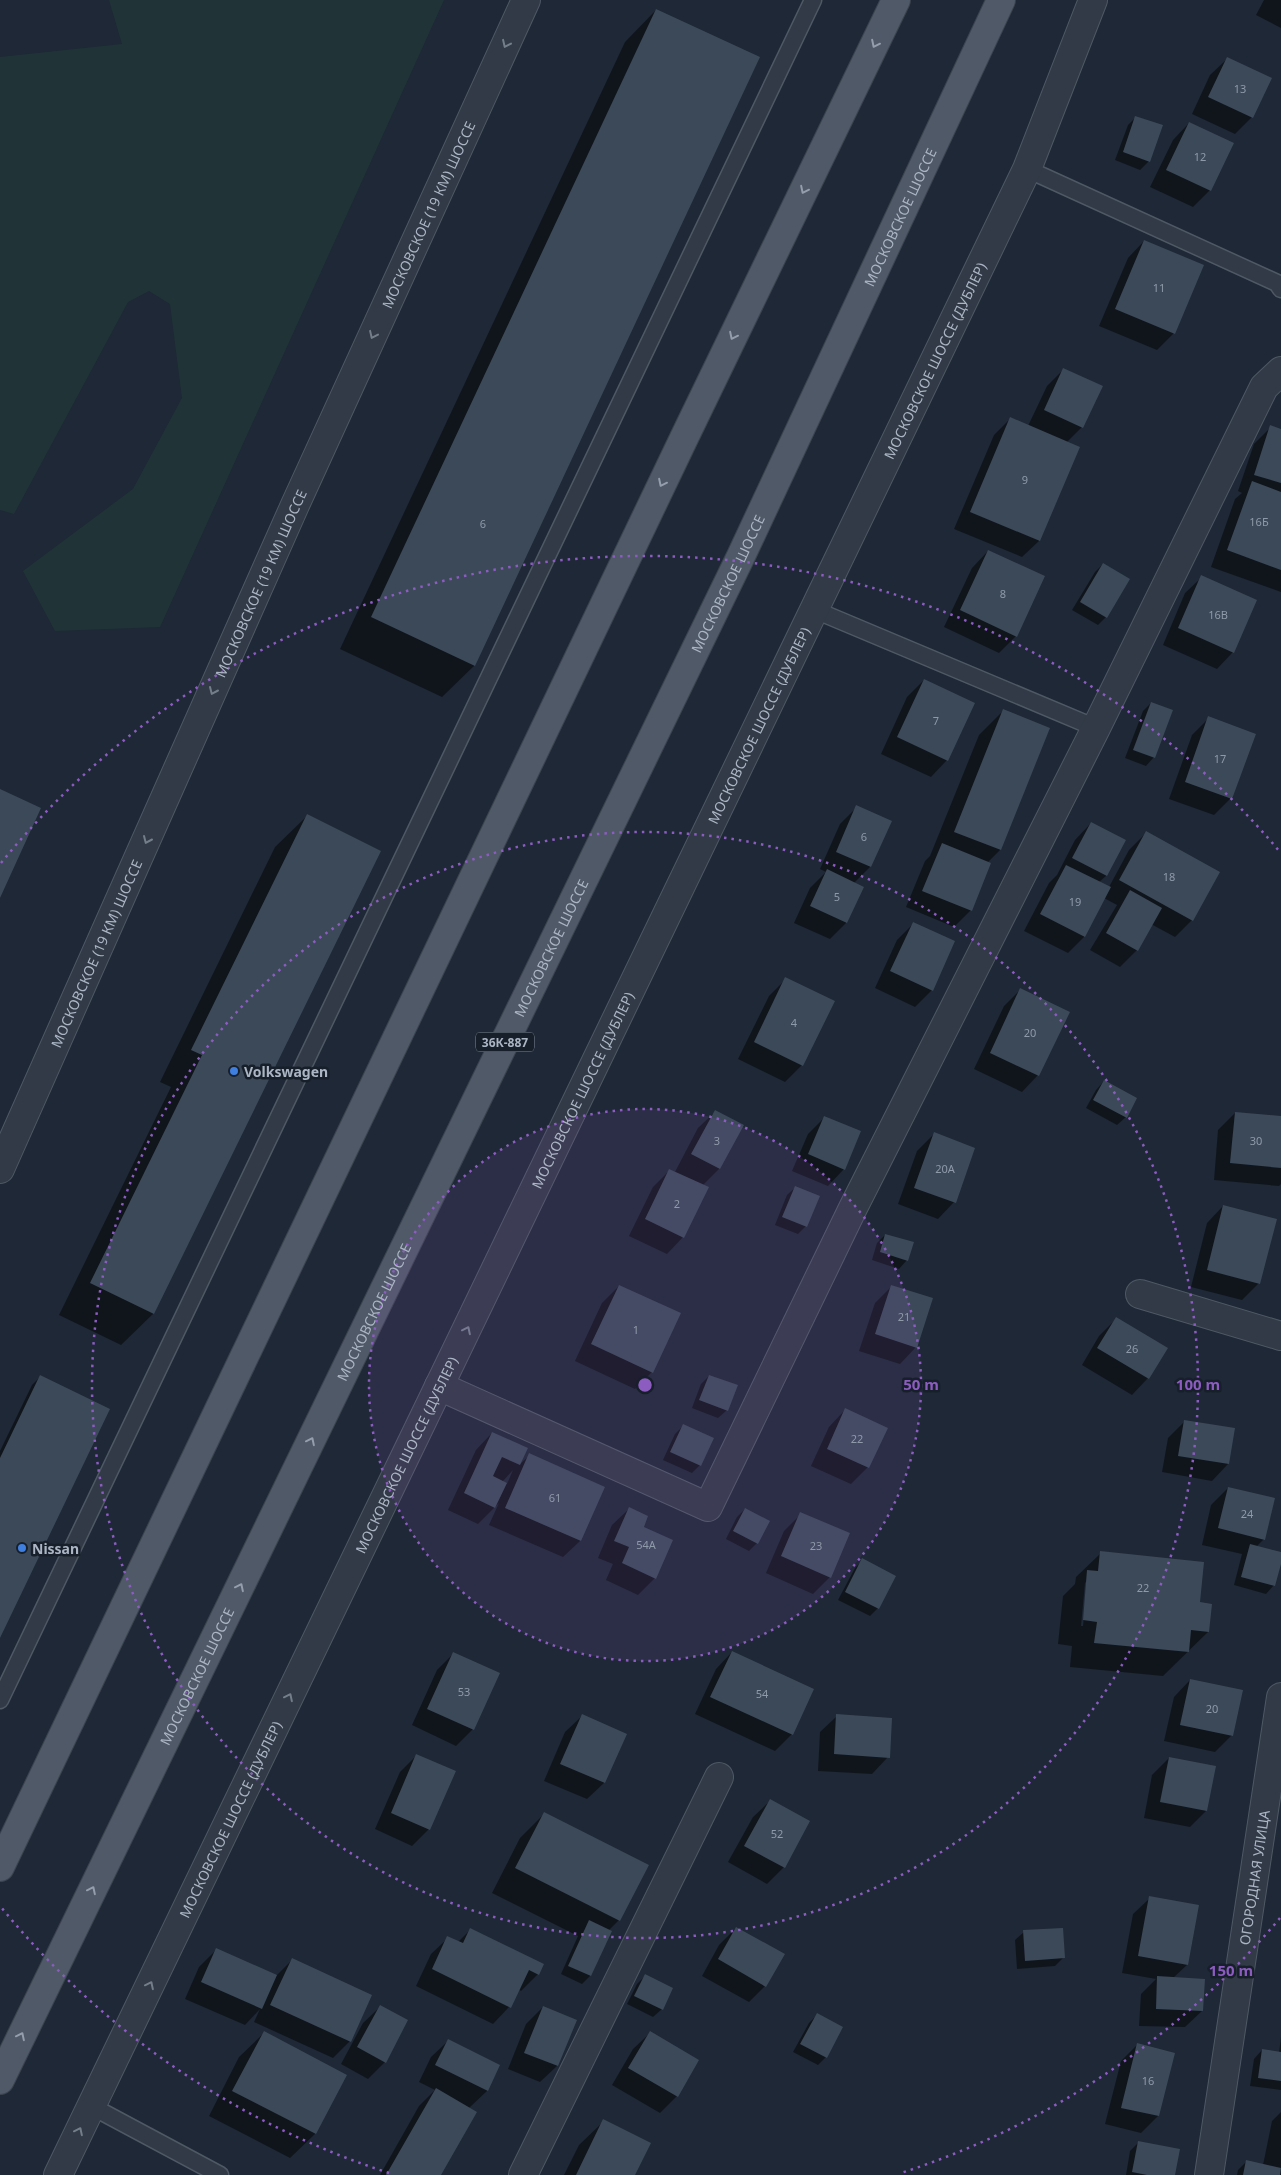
<svg xmlns="http://www.w3.org/2000/svg" width="1281" height="2175" font-family="'Noto Sans',sans-serif">
<rect width="100%" height="100%" fill="#1e2836"/>
<path fill="#203437" d="M109,0H444L160,627L55,631L23,571L133,489L182,398L170,304L149,291L128,302L14,514L0,510V57L122,44Z"/>
<path fill="#0007" fill-rule="evenodd" d="M1264,0H1281V28L1256,15Z
M656,10L759,58L474,666L442,697L340,649L625,42Z
M1227,59L1252,117L1235,134L1192,114L1210,75Z
M1136,117L1149,161L1140,170L1115,160L1128,125Z
M1189,123L1232,144L1210,190L1193,207L1150,187L1173,140Z
M1144,241L1174,333L1157,350L1099,326L1128,258Z
M1064,369L1101,386L1082,427L1066,443L1078,448L1039,541L1022,557L954,529L994,435L1011,418L1028,426L1047,386Z
M1271,427L1281,430V592L1211,567L1235,499L1242,493L1238,491L1254,444Z
M988,551L1016,636L999,653L944,627L972,568Z
M1103,564L1106,617L1098,625L1072,610L1095,572Z
M1202,577L1233,652L1217,669L1163,645L1185,593Z
M924,680L947,760L931,777L881,754L907,697Z
M1151,703L1154,757L1146,766L1125,758L1143,711Z
M1003,711L1049,729L1000,850L987,863L971,910L954,927L906,907L925,861L930,856L979,735Z
M1209,718L1231,798L1214,815L1169,799L1192,735Z
M857,807L890,821L870,867L854,883L846,923L830,939L794,923L810,888L826,872L820,869L840,824Z
M307,816L380,851L153,1314L121,1345L59,1315L171,1087L160,1082L275,847Z
M1091,823L1124,841L1106,876L1099,882L1109,887L1129,850L1146,833L1192,920L1175,937L1151,924L1137,950L1120,967L1090,950L1117,905L1104,898L1084,937L1068,953L1024,931L1049,883L1057,875L1075,840Z
M914,923L932,990L915,1007L875,988L897,940Z
M786,979L802,1065L785,1082L738,1059L769,996Z
M1020,990L1038,1075L1022,1092L974,1069L1004,1006Z
M1104,1081L1126,1117L1117,1125L1086,1108L1096,1090Z
M715,1112L742,1126L719,1169L702,1186L683,1237L667,1254L629,1236L653,1187L670,1170L675,1172L698,1128Z
M1235,1113L1281,1118V1184L1279,1186L1214,1180L1218,1130Z
M825,1117L844,1169L828,1186L792,1171L808,1134Z
M934,1134L954,1202L938,1219L898,1204L917,1151Z
M796,1187L806,1226L798,1234L775,1225L787,1195Z
M1223,1206L1259,1283L1242,1300L1191,1287L1207,1223Z
M885,1235L907,1260L899,1269L872,1260L877,1243Z
M619,1286L652,1372L635,1389L575,1361L602,1303Z
M892,1286L916,1347L900,1364L859,1351L875,1303Z
M1116,1319L1148,1378L1132,1395L1082,1365L1099,1336Z
M709,1376L727,1410L718,1418L692,1408L701,1384Z
M40,1377L0,1635V1451L32,1385Z
M845,1410L868,1467L851,1484L811,1466L829,1427Z
M1185,1421L1228,1464L1212,1481L1162,1472L1168,1438Z
M683,1426L700,1465L692,1473L663,1460L675,1434Z
M492,1433L526,1449L519,1465L530,1455L604,1488L580,1541L563,1557L489,1525L499,1503L478,1524L448,1510L476,1450ZM513,1470L507,1484L502,1482Z
M1228,1488L1264,1539L1256,1547L1281,1553L1274,1585L1266,1594L1234,1585L1242,1554L1202,1545L1211,1505Z
M629,1509L642,1528L655,1578L638,1595L606,1580L613,1564L598,1558L612,1525Z
M745,1509L757,1543L749,1551L726,1539L737,1517Z
M801,1514L830,1577L813,1594L766,1573L784,1531Z
M1101,1553L1198,1603L1208,1632L1163,1676L1070,1667L1072,1646L1058,1644L1063,1596L1075,1584L1076,1577ZM1087,1580L1083,1626H1081L1085,1583Z
M863,1560L878,1608L870,1616L838,1600L855,1568Z
M732,1652L792,1734L775,1751L695,1714L716,1669Z
M454,1653L473,1729L456,1746L412,1725L437,1670Z
M1190,1680L1232,1735L1215,1752L1164,1741L1174,1697Z
M582,1716L625,1735L604,1783L587,1799L544,1781L565,1732Z
M837,1716L888,1757L872,1774L818,1771L820,1732Z
M417,1755L429,1829L412,1846L375,1829L400,1772Z
M1169,1758L1206,1811L1190,1827L1144,1818L1152,1775Z
M770,1801L784,1867L767,1884L728,1862L753,1817Z
M545,1813L619,1920L609,1930L610,1931L590,1976L582,1984L561,1974L578,1936L492,1893L520,1838Z
M1150,1898L1187,1965L1173,1978L1202,2011L1185,2027L1139,2026L1141,1994L1156,1979L1122,1973L1133,1914Z
M736,1928L765,1986L749,2002L702,1976L719,1945Z
M470,1930L538,1974L521,1991L518,1989L509,2007L493,2024L416,1986L431,1954L448,1938L458,1942Z
M1024,1932L1063,1958L1055,1966L1017,1969L1015,1940Z
M216,1950L276,1976L292,1960L350,2041L333,2058L254,2022L260,2009L245,2025L185,1999L199,1967Z
M645,1976L662,2009L653,2017L627,2004L637,1984Z
M380,2007L385,2062L368,2079L341,2064L363,2023Z
M543,2007L557,2066L540,2082L508,2069L526,2024Z
M817,2015L826,2057L818,2065L793,2052L809,2023Z
M264,2033L345,2075L315,2134L290,2158L209,2116L239,2057Z
M650,2033L698,2060L677,2096L660,2113L612,2085L633,2049Z
M1281,2037V2090L1250,2086L1254,2059L1262,2050L1279,2053Z
M448,2041L499,2066L487,2091L469,2108L440,2175H380L419,2106L435,2090L419,2082L431,2057Z
M1137,2045L1173,2054L1158,2116L1141,2133L1105,2124L1121,2061Z
M1281,2112V2175H1237L1238,2170L1246,2162L1263,2165L1272,2121Z
M604,2121L634,2175H564L579,2145Z
M1138,2143L1174,2175H1126L1130,2151Z"/>
<path fill="#3c4959" d="M656,9L760,57L475,666L371,617Z
M1227,57L1272,78L1253,118L1208,97Z
M1135,116L1163,125L1150,162L1123,152Z
M1189,122L1234,143L1211,191L1166,170Z
M1144,240L1204,265L1175,334L1115,309Z
M1063,368L1103,386L1083,428L1044,410Z
M1010,417L1080,447L1040,541L970,512Z
M1270,425L1281,429V483L1254,475Z
M1252,481L1281,492V570L1227,550Z
M988,550L1045,576L1017,637L960,610Z
M1103,563L1130,579L1107,618L1080,602Z
M1201,575L1257,600L1234,653L1178,628Z
M924,679L975,703L948,761L897,737Z
M1151,702L1173,710L1155,758L1133,750Z
M1003,709L1050,728L1001,850L954,832Z
M1208,716L1256,734L1232,799L1185,782Z
M0,789L41,808L0,898Z
M856,805L892,821L871,867L836,852Z
M307,814L381,851L154,1314L90,1283L202,1055L191,1050Z
M1091,822L1126,840L1107,876L1072,858Z
M1146,831L1220,872L1193,921L1119,880Z
M942,843L991,863L972,911L922,891Z
M1066,865L1111,887L1085,937L1040,914Z
M827,869L864,887L847,923L810,906Z
M1130,890L1162,908L1138,951L1106,933Z
M913,922L955,941L933,991L890,971Z
M785,977L835,1001L803,1066L754,1042Z
M1020,988L1070,1012L1039,1076L990,1053Z
M1104,1080L1137,1098L1127,1118L1093,1100Z
M715,1110L744,1125L720,1169L691,1154Z
M1235,1112L1281,1116V1168L1230,1163Z
M824,1116L861,1131L845,1170L808,1154Z
M934,1132L975,1148L956,1203L914,1188Z
M669,1169L709,1187L684,1238L645,1219Z
M795,1186L820,1196L807,1227L782,1217Z
M1223,1205L1277,1219L1260,1284L1207,1270Z
M885,1234L914,1242L908,1261L880,1252Z
M619,1285L681,1313L653,1373L591,1344Z
M891,1285L933,1298L917,1348L875,1334Z
M1116,1317L1168,1348L1149,1379L1097,1348Z
M40,1375L110,1409L0,1638V1458Z
M709,1375L738,1385L728,1411L699,1400Z
M845,1408L888,1428L869,1468L827,1449Z
M1184,1420L1235,1428L1229,1464L1178,1456Z
M683,1424L714,1438L701,1466L670,1452Z
M492,1432L528,1448L520,1465L502,1457L493,1476L507,1483L495,1508L464,1493Z
M529,1453L605,1487L581,1541L505,1508Z
M1228,1487L1275,1498L1265,1540L1218,1528Z
M629,1507L648,1516L644,1527L673,1540L656,1579L622,1563L629,1547L614,1541Z
M745,1508L770,1521L758,1544L733,1531Z
M800,1512L850,1533L831,1578L781,1556Z
M1250,1544L1281,1552V1564L1275,1586L1241,1577Z
M1100,1551L1204,1562L1200,1602L1212,1604L1209,1632L1191,1630L1189,1652L1094,1643L1097,1622L1083,1620L1087,1570L1098,1571Z
M862,1558L896,1576L879,1609L845,1592Z
M732,1651L814,1689L793,1735L710,1697Z
M453,1652L500,1673L474,1730L427,1709Z
M1190,1679L1243,1690L1233,1736L1180,1725Z
M582,1714L627,1734L605,1783L560,1764Z
M836,1714L892,1718L890,1758L834,1754Z
M416,1754L456,1771L430,1830L391,1813Z
M1169,1757L1216,1766L1207,1811L1160,1802Z
M770,1799L810,1821L785,1868L744,1846Z
M544,1812L649,1865L620,1921L515,1868Z
M1149,1896L1199,1905L1188,1965L1138,1956Z
M589,1920L612,1931L591,1976L568,1966Z
M736,1927L785,1954L766,1987L718,1959Z
M470,1928L544,1964L539,1975L529,1970L511,2008L432,1969L447,1936L463,1943Z
M1063,1928L1065,1958L1025,1961L1023,1930Z
M216,1948L277,1975L262,2009L201,1982Z
M292,1958L372,1995L351,2042L270,2005Z
M645,1974L673,1988L663,2010L634,1996Z
M1157,1976L1205,1979L1203,2011L1156,2009Z
M380,2005L408,2020L386,2063L357,2047Z
M543,2006L577,2020L558,2066L524,2053Z
M817,2013L843,2027L827,2058L800,2044Z
M264,2031L347,2075L316,2134L232,2091Z
M650,2031L699,2060L678,2097L628,2068Z
M448,2039L500,2065L488,2091L435,2065Z
M1137,2043L1175,2053L1159,2116L1121,2108Z
M1262,2049L1281,2052V2081L1258,2078Z
M436,2088L477,2112L441,2175H386Z
M603,2119L651,2143L635,2175H576Z
M1138,2141L1180,2149L1175,2175H1147L1132,2172Z
M1246,2160L1281,2168L1280,2175H1243Z"/>
<g fill="none" stroke-linecap="round" stroke-linejoin="round">
<g stroke="#4f5865" stroke-width="19">
<path id="service" d="M1027,169L1277,283L1281,289
M815,610L1096,728
M0,1700L813,0
M91,2106L220,2175"/>
</g>
<g stroke="#4f5865" stroke-width="30">
<g id="minor">
<path id="s1" d="M0,1169L295,505L526,0"/>
<path d="M1140,1294L1281,1336"/>
<path d="M439,1386L708,1507L853,1208L1096,728L1264,387L1281,371"/>
<path id="s2" d="M58,2175L1027,169L1093,0"/>
<path d="M523,2175L719,1777"/>
<path id="s3" d="M1209,2175L1281,1697"/>
</g>
</g>
<g stroke="#3b4350" stroke-width="30">
<g id="primary">
<path d="M0,1867L684,438L896,0"/>
<path id="s4" d="M0,2080L741,556L1001,0"/>
</g>
</g>
<use href="#service" stroke="#313a46" stroke-width="16"/>
<use href="#minor" stroke="#313a46" stroke-width="28"/>
<use href="#primary" stroke="#4f5967" stroke-width="28"/>
</g>
<defs><path id="oneway-chevron" d="M-2-3.5L2.5 0L-2 3.5" fill="none" stroke-width="1.6" stroke-linecap="round" stroke-linejoin="round" transform="scale(1.25)"/></defs>
<g stroke="#747e8b">
<use href="#oneway-chevron" transform="translate(506 44) rotate(115)"/>
<use href="#oneway-chevron" transform="translate(373 335) rotate(115)"/>
<use href="#oneway-chevron" transform="translate(213 691) rotate(114)"/>
<use href="#oneway-chevron" transform="translate(147 840) rotate(114)"/>
<use href="#oneway-chevron" transform="translate(467 1330) rotate(-64)"/>
<use href="#oneway-chevron" transform="translate(289 1697) rotate(-64)"/>
<use href="#oneway-chevron" transform="translate(150 1985) rotate(-64)"/>
<use href="#oneway-chevron" transform="translate(79 2131) rotate(-64)"/>
</g>
<g stroke="#949ead">
<use href="#oneway-chevron" transform="translate(875 44) rotate(116)"/>
<use href="#oneway-chevron" transform="translate(804 190) rotate(116)"/>
<use href="#oneway-chevron" transform="translate(733 336) rotate(116)"/>
<use href="#oneway-chevron" transform="translate(662 483) rotate(116)"/>
<use href="#oneway-chevron" transform="translate(311 1441) rotate(-64)"/>
<use href="#oneway-chevron" transform="translate(240 1587) rotate(-64)"/>
<use href="#oneway-chevron" transform="translate(92 1890) rotate(-64)"/>
<use href="#oneway-chevron" transform="translate(21 2036) rotate(-64)"/>
</g>
<circle cx="645" cy="1385" r="276" fill="#8c5cc1" fill-opacity=".12"/>
<g fill="none" stroke="#8c5cc1" stroke-width="2.5" stroke-dasharray="2.5 5">
<circle cx="645" cy="1385" r="276"/>
<circle cx="645" cy="1385" r="553"/>
<path d="M1280 1918A829 829 0 0 1 901 2173M389 2173A829 829 0 0 1 1 1907M1 863A829 829 0 0 1 1280 852"/>
</g>
<g fill="#3f7fe0" stroke="#171f2a" stroke-width="2">
<circle cx="234" cy="1071" r="5"/>
<circle cx="22" cy="1548" r="5"/>
</g>
<g text-anchor="middle" dominant-baseline="central" stroke-width="5" stroke-linejoin="round" paint-order="stroke">
<g font-size="11" fill="#8f9aa9">
<text x="1240" y="88">13</text>
<text x="1200" y="156">12</text>
<text x="1159" y="287">11</text>
<text x="1025" y="479">9</text>
<text x="1259" y="521">16Б</text>
<text x="483" y="523">6</text>
<text x="1003" y="593">8</text>
<text x="1218" y="614">16В</text>
<text x="936" y="720">7</text>
<text x="1220" y="758">17</text>
<text x="864" y="836">6</text>
<text x="1169" y="876">18</text>
<text x="837" y="896">5</text>
<text x="1075" y="901">19</text>
<text x="794" y="1022">4</text>
<text x="1030" y="1032">20</text>
<text x="717" y="1140">3</text>
<text x="1256" y="1140">30</text>
<text x="945" y="1168">20А</text>
<text x="677" y="1203">2</text>
<text x="904" y="1316">21</text>
<text x="636" y="1329">1</text>
<text x="1132" y="1348">26</text>
<text x="857" y="1438">22</text>
<text x="555" y="1497">61</text>
<text x="1247" y="1513">24</text>
<text x="646" y="1544">54А</text>
<text x="816" y="1545">23</text>
<text x="1143" y="1587">22</text>
<text x="464" y="1691">53</text>
<text x="762" y="1693">54</text>
<text x="1212" y="1708">20</text>
<text x="777" y="1833">52</text>
<text x="1148" y="2080">16</text>
</g>
<rect fill="#171f2a" stroke="#7f8896" stroke-width="1" x="476" y="1032.5" width="58" height="19" rx="4"/>
<g font-size="12" font-weight="bold" fill="#abb5c4">
<text x="505" y="1042">36К-887</text>
</g>
<g font-size="14" fill="#abb5c4" stroke="#171f2a">
<text stroke="none"><textPath href="#s1" startOffset="1046">МОСКОВСКОЕ (19 КМ) ШОССЕ</textPath></text>
<text stroke="none"><textPath href="#s4" startOffset="2069">МОСКОВСКОЕ ШОССЕ</textPath></text>
<text stroke="none"><textPath href="#s2" startOffset="2015">МОСКОВСКОЕ ШОССЕ (ДУБЛЕР)</textPath></text>
<text stroke="none"><textPath href="#s1" startOffset="641">МОСКОВСКОЕ (19 КМ) ШОССЕ</textPath></text>
<text stroke="none"><textPath href="#s4" startOffset="1664">МОСКОВСКОЕ ШОССЕ</textPath></text>
<text stroke="none"><textPath href="#s2" startOffset="1610">МОСКОВСКОЕ ШОССЕ (ДУБЛЕР)</textPath></text>
<text stroke="none"><textPath href="#s4" startOffset="1259">МОСКОВСКОЕ ШОССЕ</textPath></text>
<text stroke="none"><textPath href="#s1" startOffset="236">МОСКОВСКОЕ (19 КМ) ШОССЕ</textPath></text>
<text stroke="none"><textPath href="#s2" startOffset="1205">МОСКОВСКОЕ ШОССЕ (ДУБЛЕР)</textPath></text>
<text stroke="none"><textPath href="#s4" startOffset="854">МОСКОВСКОЕ ШОССЕ</textPath></text>
<text stroke="none"><textPath href="#s2" startOffset="800">МОСКОВСКОЕ ШОССЕ (ДУБЛЕР)</textPath></text>
<text stroke="none"><textPath href="#s4" startOffset="449">МОСКОВСКОЕ ШОССЕ</textPath></text>
<text stroke="none"><textPath href="#s2" startOffset="395">МОСКОВСКОЕ ШОССЕ (ДУБЛЕР)</textPath></text>
<text stroke="none"><textPath href="#s3" startOffset="301">ОГОРОДНАЯ УЛИЦА</textPath></text>
</g>
<g font-size="14" font-weight="bold" fill="#abb5c4" stroke="#171f2a" text-anchor="start">
<text x="244" y="1071">Volkswagen</text>
<text x="32" y="1548">Nissan</text>
</g>
</g>
<circle cx="645" cy="1385" r="8" fill="#8c5cc1" stroke="#171f2a" stroke-width="2.5"/>
<g font-size="15" text-anchor="middle" font-weight="bold" fill="#8c5cc1" stroke="#171f2a" stroke-width="5" stroke-linejoin="round" paint-order="stroke">
<text x="921" y="1390">50 m</text>
<text x="1198" y="1390">100 m</text>
<text x="1231" y="1976">150 m</text>
</g>
</svg>
